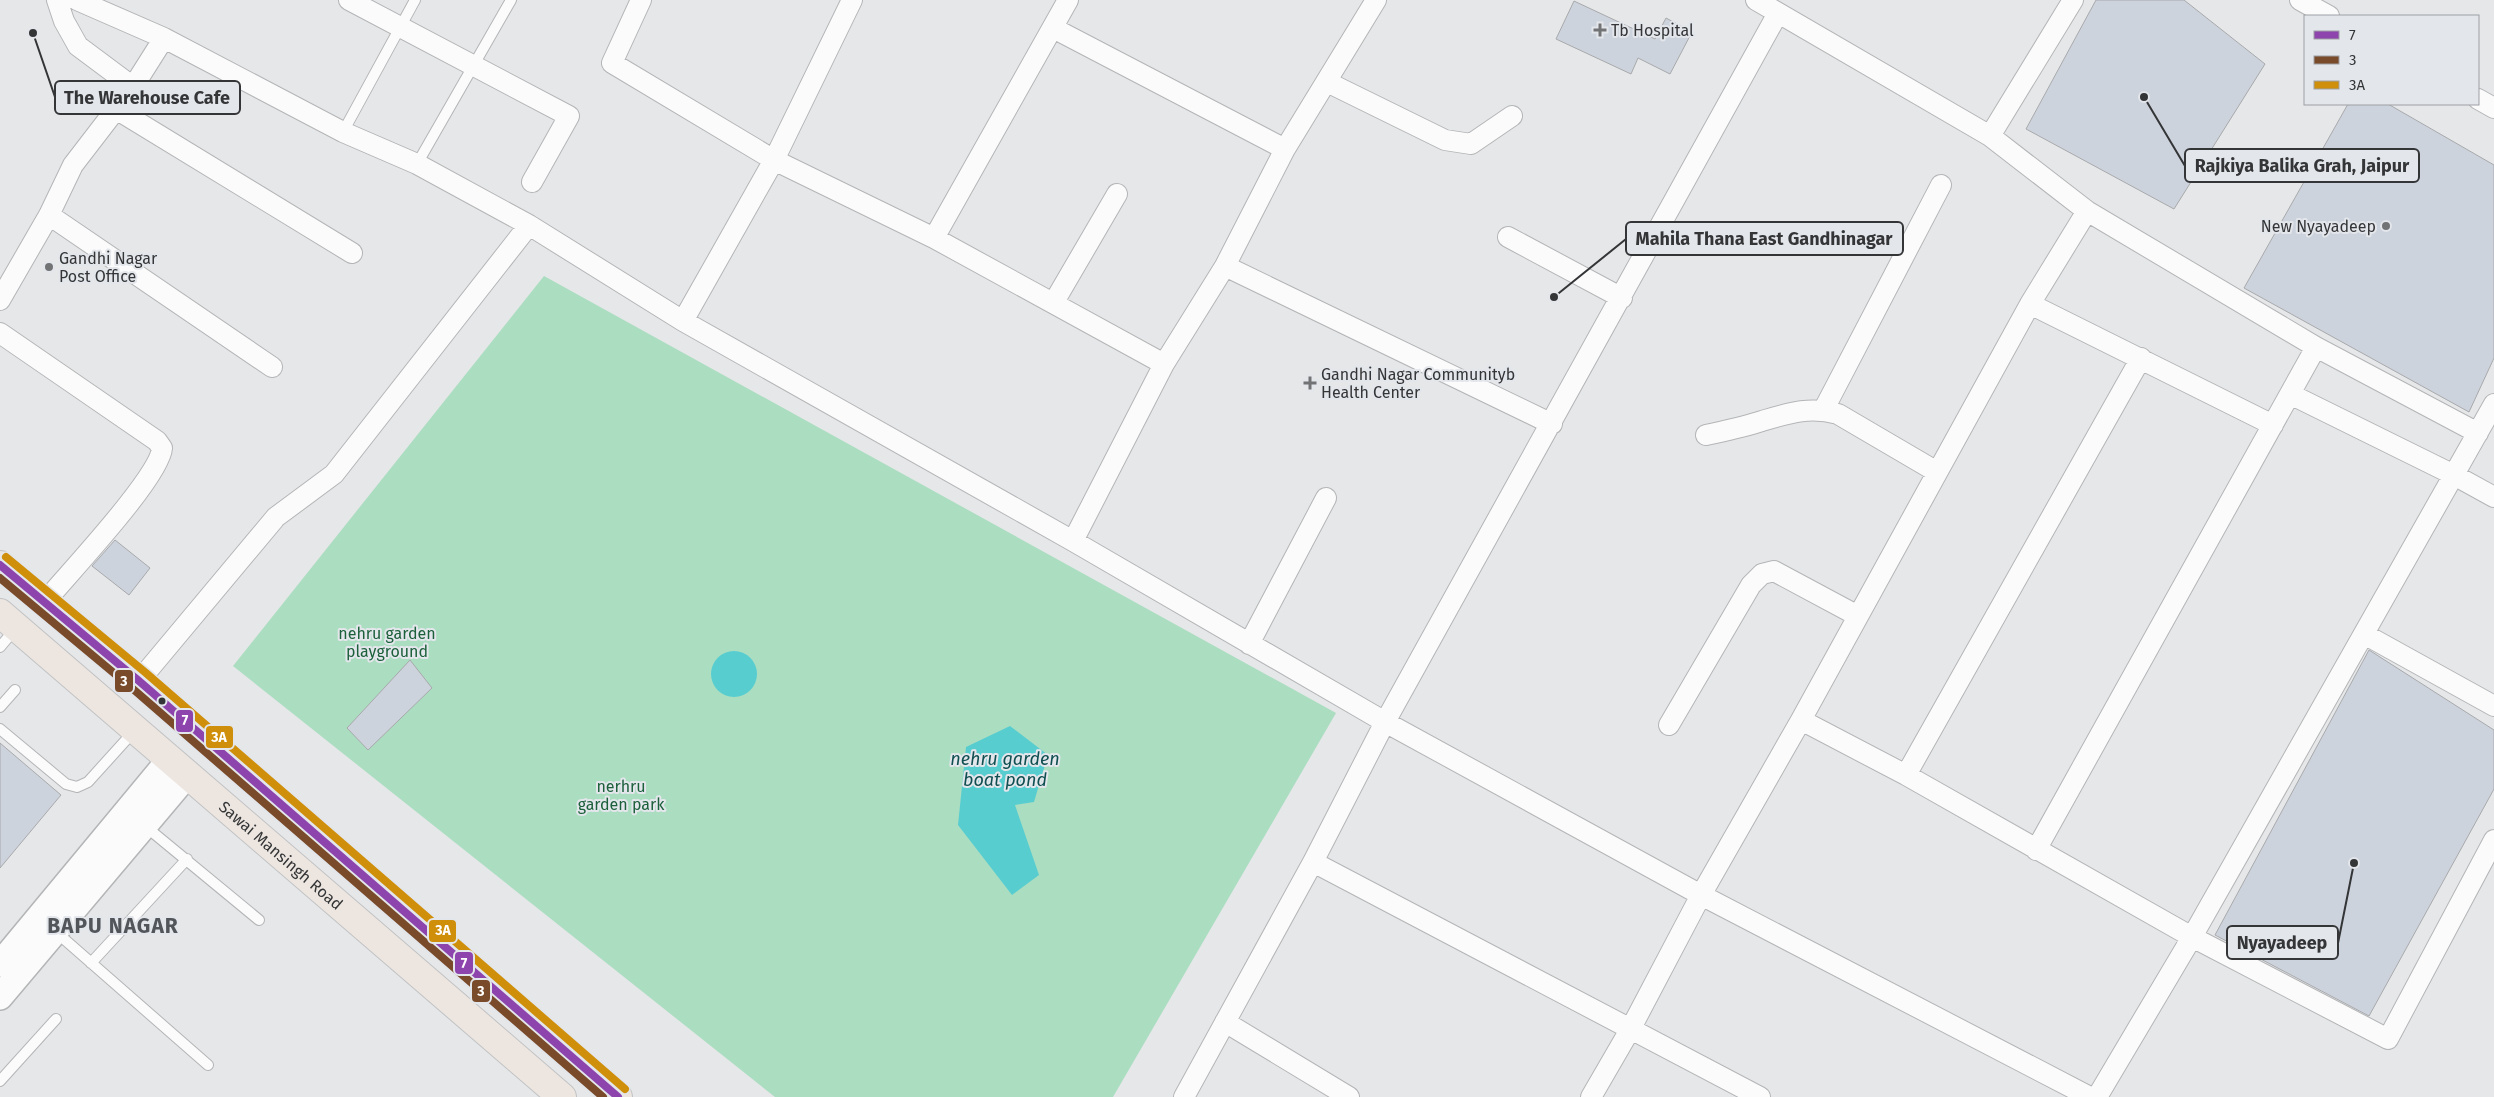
<svg xmlns="http://www.w3.org/2000/svg" width="2494" height="1097" font-family="'Fira Sans',sans-serif">
<rect width="100%" height="100%" fill="#e5e7e9"/>
<path fill="#abddc0" d="M544,276L1336,713L1113,1097H775L233,666Z"/>
<path fill="#58cdd0" d="M711 674a23 23 0 1 1 46 0a23 23 0 1 1-46 0Z
M1010,726L1048,755L1034,802L1015,805L1039,875L1012,895L958,825L966,747Z"/>
<path fill="#cdd3dd" stroke="#a8a9ab" d="M2096,0H2184L2265,64L2174,209L2026,129Z
M1574,1L1655,39L1666,18L1692,32L1670,74L1638,58L1631,74L1556,39Z
M2348,104H2388L2494,165V358L2469,412L2244,288Z
M115,540L150,568L129,595L92,566Z
M2369,650L2494,730V789L2369,1016L2215,935Z
M410,660L432,688L368,750L347,728Z
M0,743L61,795L0,868Z"/>
<g fill="none" stroke-linecap="round" stroke-linejoin="round">
<g stroke="#b4b5b6" stroke-width="12">
<path id="service" d="M343,132L415,0
M417,164L511,0
M0,647L16,628
M0,707L15,690
M0,729L66,784L77,787L88,782L135,730
M145,826L259,920
M56,932L208,1065
M91,963L187,859
M0,1081L56,1019"/>
</g>
<g stroke="#b4b5b6" stroke-width="22">
<path id="minor" d="M57,0L64,21L78,46L133,87
M77,0L164,38L343,132L417,164L529,225L683,321L1073,541L1385,722L1701,895L2090,1097
M349,0L569,116L532,182
M641,0L612,63L774,160L934,238L1164,364
M1756,0L1990,136L2073,0
M2300,0L2329,16
M1053,28L1285,149
M1327,82L1445,140L1471,144L1512,116
M2478,99L2494,108
M116,109L352,253
M1990,136L2087,211L2316,347L2478,433
M49,215L272,367
M1508,237L1622,298
M934,238L1068,0
M1225,266L1552,424
M0,300L49,215L73,165L133,87L164,38
M1054,302L1117,194
M2030,304L2273,425
M683,321L774,160L852,0
M0,333L157,441L162,448C160,477 67,575 44,603
M2290,394L2454,475L2494,497
M1824,409L1941,185
M1706,435C1724,431 1744,427 1762,421C1789,413 1810,406 1838,414L1937,472
M1073,541L1164,364L1225,266L1285,149L1376,0
M2364,634L2494,706
M1249,644L1326,498
M139,681L276,517L334,474L529,225
M1801,720L1906,775L2192,937L2388,1039L2494,840
M1669,725L1751,585L1762,574L1774,571L1858,616
M1906,775L2141,358
M2036,850L2316,347
M1313,862L1760,1097
M1225,1022L1349,1097
M1184,1097L1313,862L1385,722L1778,13
M1591,1097L1631,1028L1701,895L1801,720L2030,304L2087,211
M2097,1097L2192,937L2494,404"/>
</g>
<g stroke="#b4b5b6" stroke-width="28">
<path id="tertiary" d="M0,964L170,759
M0,997L188,774"/>
</g>
<g stroke="#c1c2c4" stroke-width="30">
<g id="primary">
<path d="M0,565L139,681L618,1097"/>
<path id="s1" d="M0,613L562,1097"/>
</g>
</g>
<use href="#service" stroke="#fbfbfc" stroke-width="10"/>
<use href="#minor" stroke="#fbfbfc" stroke-width="20"/>
<use href="#tertiary" stroke="#fbfbfc" stroke-width="25"/>
<use href="#primary" stroke="#ede6e0" stroke-width="28"/>
<g stroke="#e3e6eb" stroke-width="11">
<path id="bus-1" d="M0,565L139,681L618,1097"/>
</g>
<g stroke="#e3e6eb" stroke-width="11">
<path id="bus-2" d="M0,578L133,689L603,1097"/>
</g>
<g stroke="#e3e6eb" stroke-width="11">
<path id="bus-3" d="M6,557L146,673L625,1089"/>
</g>
<use href="#bus-1" stroke="#8e44ad" stroke-width="8"/>
<use href="#bus-2" stroke="#7a4b2a" stroke-width="8"/>
<use href="#bus-3" stroke="#d08f0b" stroke-width="8"/>
</g>
<g fill="#727375" stroke="#e3e6eb" stroke-width="2">
<path d="M1597.5 22.5h5v5h5v5h-5v5h-5v-5h-5v-5h5z"/>
<circle cx="2386" cy="226" r="5"/>
<circle cx="49" cy="267" r="5"/>
<path d="M1307.5 375.5h5v5h5v5h-5v5h-5v-5h-5v-5h5z"/>
</g>
<circle fill="#343537" stroke="#e3e6eb" stroke-width="2" cx="162" cy="701" r="4.5"/>
<g text-anchor="middle" dominant-baseline="central" stroke-width="4" stroke-linejoin="round" paint-order="stroke">
<g font-size="16" fill="#343537" stroke="#e3e6eb" text-anchor="start">
<text x="1611" y="30">Tb Hospital</text>
<text x="2376" y="226" text-anchor="end">New Nyayadeep</text>
<text x="59" y="258">Gandhi Nagar<tspan x="59" dy="18">Post Office</tspan></text>
<text x="1321" y="374">Gandhi Nagar Communityb<tspan x="1321" dy="18">Health Center</tspan></text>
</g>
<g font-size="16" fill="#1c603b" stroke="#e3e6eb">
<text x="387" y="633">nehru garden<tspan x="387" dy="18">playground</tspan></text>
<text x="621" y="786">nerhru<tspan x="621" dy="18">garden park</tspan></text>
</g>
<g font-size="16" fill="#343537" stroke="#e3e6eb">
<text stroke="none"><textPath href="#s1" startOffset="371">Sawai Mansingh Road</textPath></text>
</g>
<g font-size="18" font-style="italic" fill="#0f4f51" stroke="#e3e6eb">
<text x="1005" y="759">nehru garden<tspan x="1005" dy="21">boat pond</tspan></text>
</g>
<g font-size="21" font-weight="bold" letter-spacing="1" fill="#525559" stroke="#e3e6eb">
<text x="113" y="926">BAPU NAGAR</text>
</g>
</g>
<path fill="none" stroke="#343537" stroke-width="2" d="M33 33L55 97M2144 97L2185 166M1554 297L1626 239M2354 863L2338 943"/>
<g fill="#343537" stroke="#e3e6eb" stroke-width="2">
<circle cx="33" cy="33" r="5"/>
<circle cx="2144" cy="97" r="5"/>
<circle cx="1554" cy="297" r="5"/>
<circle cx="2354" cy="863" r="5"/>
</g>
<g fill="#e3e6eb" stroke="#343537" stroke-width="2">
<rect x="55" y="81" width="185" height="33" rx="5"/>
<rect x="2185" y="149" width="234" height="33" rx="5"/>
<rect x="1626" y="222" width="277" height="33" rx="5"/>
<rect x="2227" y="926" width="111" height="33" rx="5"/>
</g>
<g font-size="18" text-anchor="middle" font-weight="bold" fill="#343537">
<text x="147" y="104">The Warehouse Cafe</text>
<text x="2302" y="172">Rajkiya Balika Grah, Jaipur</text>
<text x="1764" y="245">Mahila Thana East Gandhinagar</text>
<text x="2282" y="949">Nyayadeep</text>
</g>
<g stroke="#e3e6eb" stroke-width="2">
<rect x="114" y="669" width="20" height="24" rx="5" fill="#7a4b2a"/>
<rect x="175" y="709" width="19" height="24" rx="5" fill="#8e44ad"/>
<rect x="205" y="725" width="29" height="24" rx="5" fill="#d08f0b"/>
<rect x="428" y="919" width="29" height="24" rx="5" fill="#d08f0b"/>
<rect x="454" y="951" width="20" height="24" rx="5" fill="#8e44ad"/>
<rect x="471" y="979" width="20" height="24" rx="5" fill="#7a4b2a"/>
</g>
<g font-size="14" text-anchor="middle" font-weight="bold" fill="#fff">
<text x="124" y="686">3</text>
<text x="185" y="725">7</text>
<text x="219" y="742">3A</text>
<text x="443" y="935">3A</text>
<text x="464" y="968">7</text>
<text x="481" y="996">3</text>
</g>
<rect x="2304" y="15" width="175" height="90" fill="#e3e6eb" stroke="#9d9fa3"/>
<rect x="2314" y="31" width="25" height="8" fill="#8e44ad" stroke="#9d9fa3"/>
<text x="2349" y="40" font-size="15" fill="#343537">7</text>
<rect x="2314" y="56" width="25" height="8" fill="#7a4b2a" stroke="#9d9fa3"/>
<text x="2349" y="65" font-size="15" fill="#343537">3</text>
<rect x="2314" y="81" width="25" height="8" fill="#d08f0b" stroke="#9d9fa3"/>
<text x="2349" y="90" font-size="15" fill="#343537">3A</text>
</svg>
